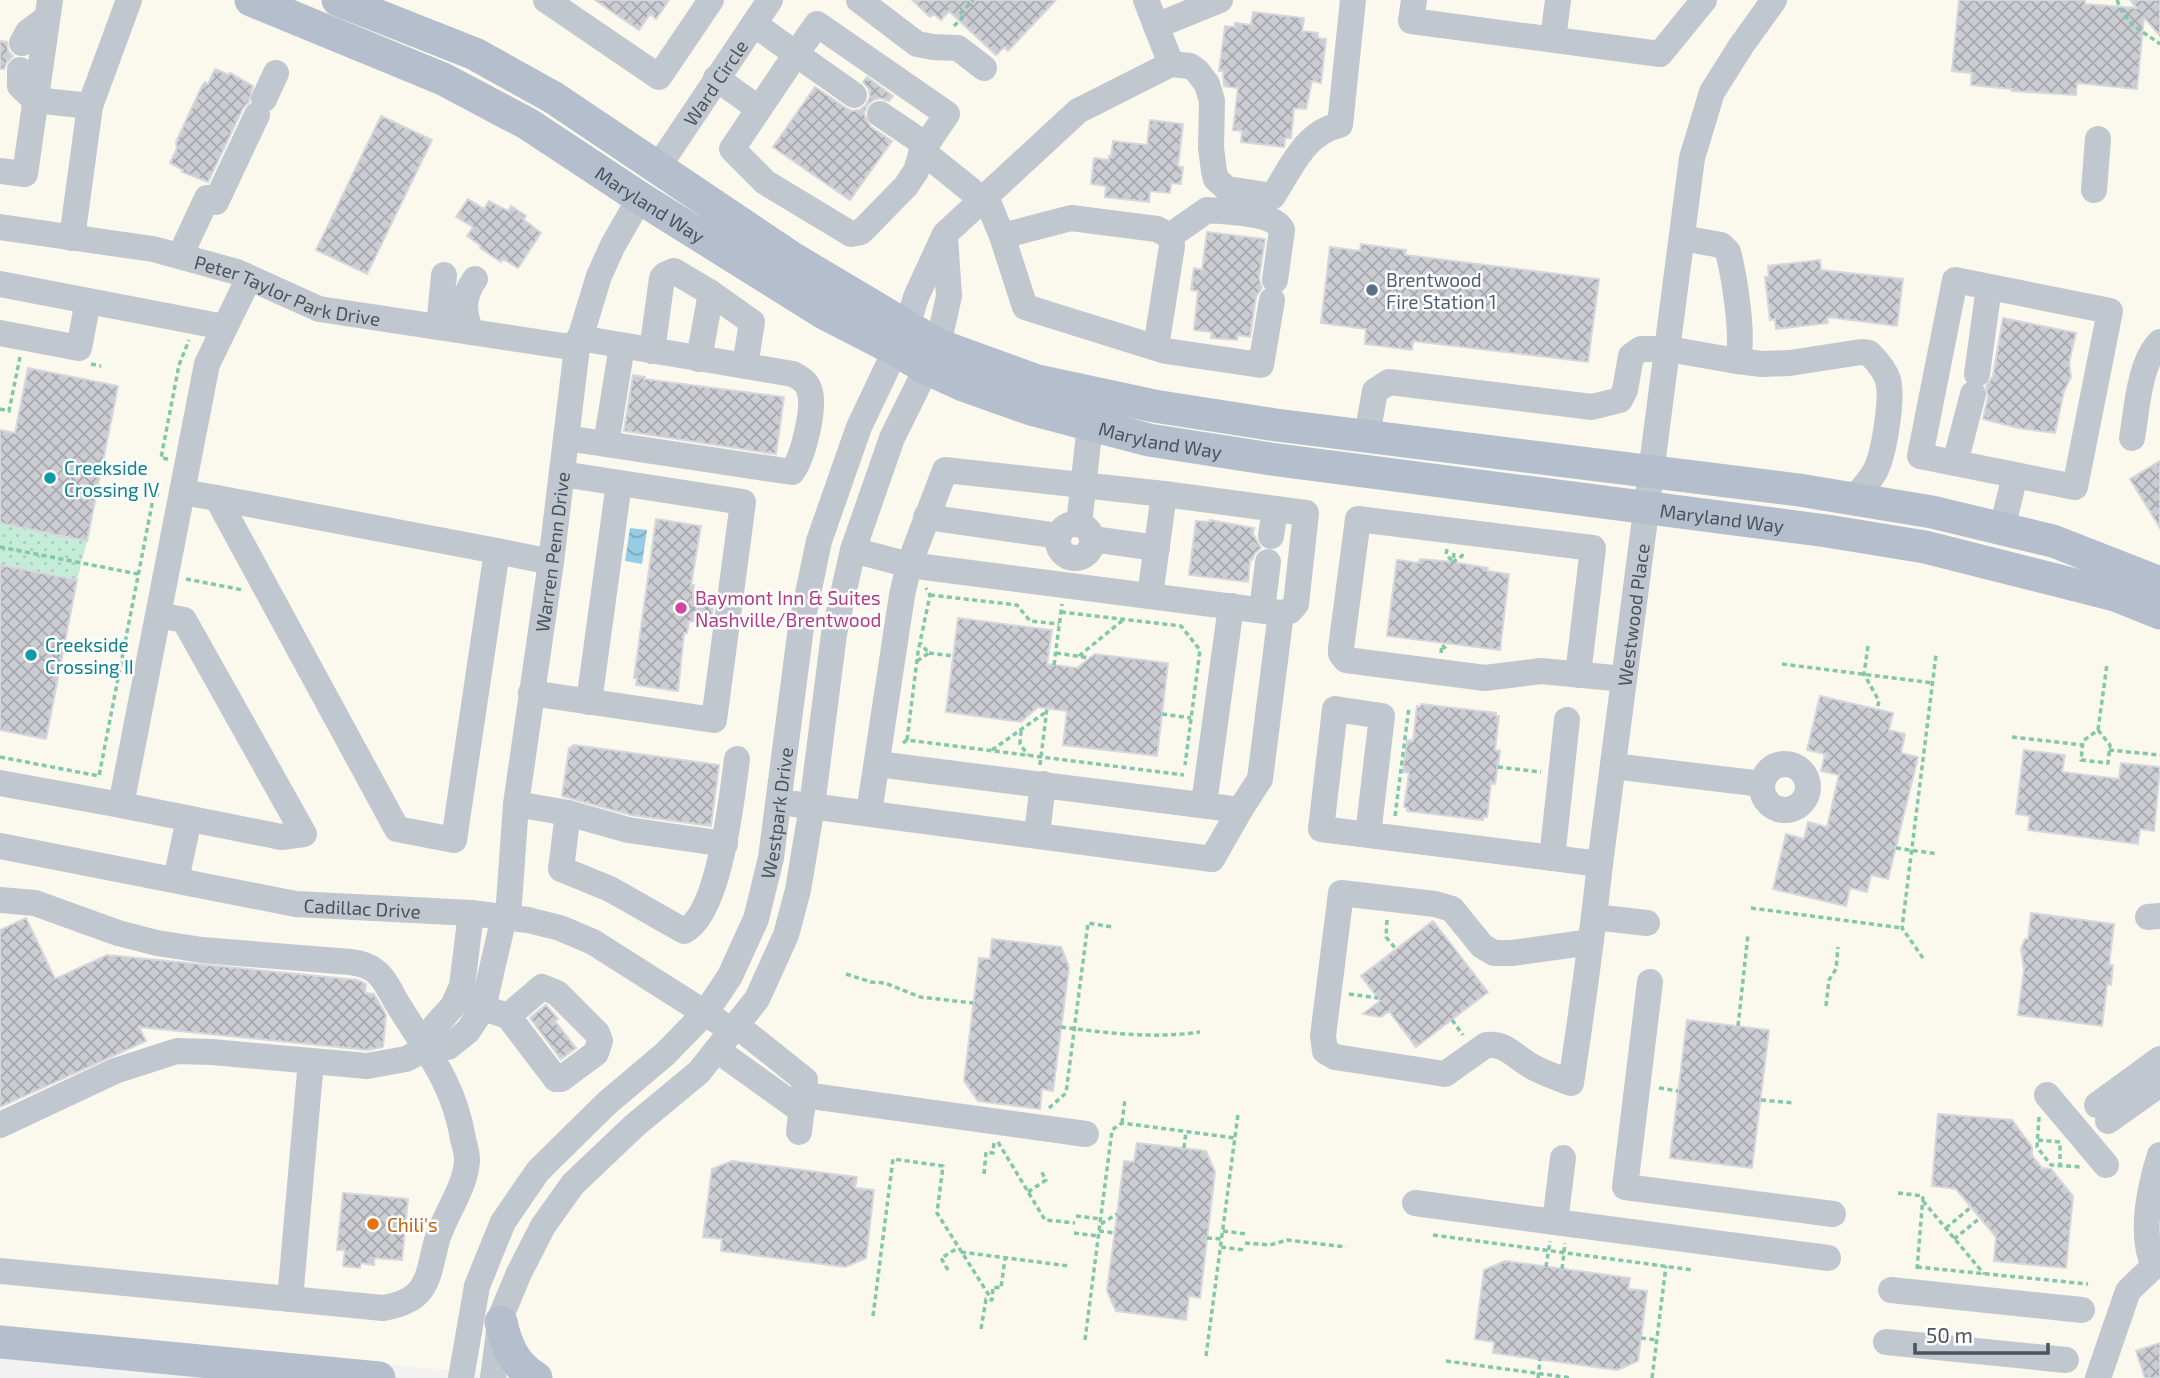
<svg xmlns="http://www.w3.org/2000/svg" width="2160" height="1378" font-family="'Exo 2',sans-serif">
<defs>
<pattern id="park-dots" width="8" height="8" patternUnits="userSpaceOnUse" patternTransform="scale(1.75)"><rect width="8" height="8" fill="#c5ecd8"/><path d="M2 2h.1M6 6h.1" fill="none" stroke="#abccbc" stroke-width="1.8" stroke-linecap="round"/></pattern>
<pattern id="water-waves" width="16" height="10" patternUnits="userSpaceOnUse" patternTransform="scale(1.75)"><rect width="16" height="10" fill="#96cde4"/><path d="M0 5q4-4 8 0t8 0" fill="none" stroke="#7ca9bc"/></pattern>
<pattern id="building-cross-hatch" width="8" height="8" patternUnits="userSpaceOnUse" patternTransform="scale(1.75)"><rect width="8" height="8" fill="#cccdd3"/><path d="M0 0l8 8M0 8l8-8" fill="none" stroke="#a8a9ae"/></pattern>
</defs>
<rect width="100%" height="100%" fill="#f3f2f2"/>
<path fill="#fbf8ee" d="M0,0H2160V1378H534L0,1329Z"/>
<path fill="url(#park-dots)" d="M0,523L87,541L77,580L0,565Z"/>
<path fill="url(#water-waves)" d="M630,528L647,530L642,564L625,561Z"/>
<path fill="url(#building-cross-hatch)" stroke="#d6d7dc" stroke-width="2" d="M595,0H669L656,19L650,14L639,30Z
M912,0H1056L1008,51L1004,47L996,55L949,11L941,20L934,14L930,17Z
M1959,0H2085V4L2137,8L2130,0H2160V36L2144,17L2137,89L2077,83L2076,95L2012,91V89L1971,85L1972,73L1952,71Z
M1253,12L1304,18L1302,31L1318,33V38L1326,39L1321,83L1312,81L1306,109L1294,108L1291,138H1285L1284,147L1241,142L1242,131L1233,130L1238,88L1224,86L1223,71H1219L1225,26L1235,27V23L1251,25Z
M0,41L7,42L8,51L13,56L7,62L4,69H0Z
M215,69L229,75L230,73L253,86L249,102L243,108L208,182L182,172L183,170L170,163L177,148L176,142L202,86L205,82L208,84Z
M867,77L893,96L889,101L880,98L873,100L867,106L864,114L871,127L892,141L850,200L773,147L815,87L846,108L852,111L860,110L866,105L870,97L869,89L863,82Z
M381,116L432,140L367,274L316,250Z
M1150,120L1183,124L1178,166L1183,167L1181,184L1171,183L1170,193L1150,191L1149,202L1105,197L1106,186L1091,184L1094,158L1109,160V156L1111,157L1113,141L1147,145Z
M468,199L484,209L489,201L508,211L511,206L526,216L523,219L541,233L518,268L503,259L501,262L480,248L481,246L467,236L473,227L456,217Z
M1207,232L1265,239L1259,278L1262,288L1256,297L1250,337L1238,335L1237,340L1211,338L1212,332L1194,330L1198,291L1191,290L1194,268L1202,270Z
M1361,244L1406,250L1405,255L1599,279L1588,362L1413,341L1412,350L1365,344L1366,329L1321,323L1330,247L1360,251Z
M1820,260L1821,270L1903,279L1897,326L1827,317L1828,323L1776,329L1775,319L1770,320L1765,277H1769L1768,266Z
M2003,318L2076,333L2069,363L2071,377L2064,391L2055,433L2018,428L1983,419L1988,397L1986,386L1993,376Z
M28,368L118,386L87,541L0,523V430L15,433Z
M633,375L645,377L644,379L784,397L776,454L624,431Z
M2160,461V528L2130,479Z
M656,519L701,526L691,585H694L693,596L714,599L711,623L689,621L687,633H684L678,691L636,685L637,678H634Z
M1210,520L1254,528L1253,534L1261,548L1255,553L1252,560H1250L1248,582L1189,575L1196,521L1210,522Z
M1420,559L1453,562L1488,568L1487,571L1509,574L1500,650L1387,636L1397,560L1419,563Z
M0,565L77,580L46,739L0,730Z
M958,618L1052,630L1047,664L1077,668L1095,654L1168,663L1157,756L1063,745L1067,711L1038,707L1021,722L946,712Z
M1820,696L1893,713L1889,730L1905,734L1901,753L1918,757L1888,879L1871,875L1867,892L1850,888L1846,906L1773,889L1786,834L1804,839L1808,822L1827,827L1839,775L1821,771L1825,754L1807,750Z
M1421,704L1496,713V716H1499L1495,750L1500,751L1495,784L1491,783L1487,817H1483V820L1407,811L1408,808L1404,807L1409,773L1403,772L1407,740L1413,741L1417,706L1420,707Z
M574,745L719,765L711,826L631,815L562,796L569,748Z
M2024,750L2065,755L2062,772L2119,779L2121,763L2160,767L2154,831L2140,829L2138,844L2028,830L2030,816L2016,814Z
M2031,913L2114,924L2109,965H2113L2111,985L2107,984L2102,1026L2018,1015L2024,970L2021,949L2025,939H2028Z
M26,918L55,979L107,955L358,980L366,984L365,993L374,994L386,1015L383,1047L368,1050L139,1027L146,1041L0,1107V930Z
M1433,921L1488,992L1416,1047L1389,1011L1381,1017L1363,1014L1380,1001L1361,976Z
M992,939L1061,947L1069,967L1053,1091L1042,1089L1040,1109L978,1101L964,1081L979,958L990,959Z
M546,1005L558,1019L555,1021L576,1048L561,1059L530,1018Z
M1687,1020L1769,1030L1752,1168L1670,1158Z
M1938,1114L2012,1120L2032,1147V1156L2042,1168L2051,1169L2073,1196L2066,1268L1994,1261L1996,1237L1956,1189L1932,1186Z
M1137,1143L1206,1151L1215,1172L1200,1298L1189,1296L1186,1320L1116,1311L1107,1291L1124,1161L1134,1162Z
M732,1161L857,1177L855,1188L874,1190L866,1258L845,1267L721,1251L722,1239L703,1237L712,1169Z
M343,1193L408,1199L402,1260L374,1258V1265L361,1263L360,1268L343,1266L345,1250H337Z
M1505,1261L1630,1278L1628,1289L1647,1291L1638,1361L1617,1370L1493,1353L1494,1342L1475,1339L1484,1270Z
M2160,1343V1378H2145L2136,1351Z"/>
<g fill="none" stroke-linecap="round" stroke-linejoin="round">
<path stroke="#80c7ab" stroke-width="3.5" stroke-dasharray="5 3.5" stroke-linecap="butt" d="M2117,0C2127,26 2140,29 2160,44
M954,26L962,18L959,15L973,0
M91,364L101,366
M0,409L9,411L20,357
M168,459L161,458L179,365L189,340
M0,547L138,574
M1447,549L1446,554L1453,562
M1454,553L1453,562L1462,556L1463,552
M186,579L243,590
M930,595L1017,605L1030,621L1059,624
M1061,612L1181,626L1200,650L1185,765
M1868,646L1864,674L1879,701L1877,709
M929,653L953,656
M1056,653L1090,658
M1441,653L1442,645L1448,651
M1079,656L1123,620
M917,661L929,653L920,643
M1782,664L1933,683
M1054,665L1062,604
M1162,714L1191,718
M2098,730L2110,745L2108,763L2081,760L2083,741Z
M2098,730L2107,664
M1021,731L1020,744L1028,755
M2012,737L2083,745
M907,740L918,652L930,595L926,588
M903,743L907,740L1184,775
M992,750L1046,712
M2109,750L2160,755
M0,757L99,776L154,494L159,495
M1040,765L1047,708
M1498,767L1541,772
M1395,816L1409,707
M1896,848L1938,854
M1751,908L1902,928
M1387,920L1386,937L1396,949
M1923,958L1902,928L1936,655
M846,974L871,982L885,983L920,997L973,1003
M1349,994L1378,998
M1826,1006L1829,980L1836,969L1838,947
M1452,1020L1463,1035
M1738,1026L1748,934
M1061,1027C1107,1033 1154,1039 1200,1032
M1659,1088L1678,1091
M1761,1100L1795,1103
M1049,1108L1066,1093L1088,923L1112,927
M2039,1117L2037,1147L2051,1165L2081,1167
M1122,1123L1125,1099
M2038,1140L2060,1142V1166
M998,1142L1045,1220L1075,1223
M1184,1148L1186,1132
M984,1174L986,1152L993,1153L994,1142
M1028,1192L1046,1180L1040,1169
M1898,1193L1923,1196L1917,1269
M1923,1201L1984,1274
M1076,1216L1101,1219
M1101,1224L1117,1214
M1946,1228L1971,1207
M1099,1231L1115,1233
M1223,1231L1246,1234
M1074,1233L1098,1236
M1433,1235L1693,1270
M1207,1238L1222,1239
M1954,1239L1980,1218
M1245,1243L1270,1245L1287,1240L1346,1247
M1221,1247L1244,1250
M961,1252L1069,1266
M1546,1267L1550,1241
M1917,1267L2088,1284
M1562,1269L1565,1243
M948,1270L941,1258L958,1248
M873,1316L893,1159L943,1166L937,1213L992,1300
M981,1329L986,1299L992,1300L993,1287L1001,1288L1005,1258
M1641,1338L1657,1340
M1085,1340L1112,1130L1122,1123L1235,1138
M1206,1356L1238,1114
M1446,1361L1572,1378
M1538,1378L1540,1359
M1652,1378L1666,1266"/>
<g stroke="#c1c7ce" stroke-width="26">
<path d="M546,0L659,77L711,0"/>
<path d="M859,0L917,44L933,47L958,48L984,68"/>
<path d="M1146,0L1171,64"/>
<path d="M1414,0L1411,21L1660,54L1704,0"/>
<path d="M754,24L796,54L732,149L765,182L851,234L861,232L906,186L916,171L922,151L947,114L817,24L796,54L854,95"/>
<path d="M1156,26L1220,0"/>
<path d="M1553,39L1558,0"/>
<path d="M22,43L28,32L47,18"/>
<path d="M20,70V86L35,100L90,106"/>
<path d="M716,78L759,109"/>
<path d="M264,99L276,73"/>
<path d="M880,114L926,145"/>
<path d="M922,151L983,200"/>
<path id="s1" d="M658,167L770,0"/>
<path d="M0,171L25,174L50,0"/>
<path d="M2094,190L2098,139"/>
<path d="M986,197L1002,236L1025,307L1166,351L1261,365L1272,300"/>
<path d="M216,202L257,115"/>
<path id="s2" d="M0,227L153,249L237,272L319,309L577,348"/>
<path d="M1002,236L1071,218L1157,229L1170,236L1207,210C1226,212 1274,212 1282,230L1275,280"/>
<path d="M72,238L90,106L129,0"/>
<path d="M180,256L207,198"/>
<path d="M249,278L207,364L182,492L217,498L397,829L454,840L497,551L551,562"/>
<path d="M0,284L224,327"/>
<path d="M439,327L444,275"/>
<path d="M471,332C463,312 462,297 475,279"/>
<path d="M0,333L79,348L88,301"/>
<path d="M1156,347L1172,246L1170,236"/>
<path d="M652,351L662,278L665,275L674,271L711,293L752,322L745,366"/>
<path d="M699,359L711,293"/>
<path d="M1737,361L1762,364L1790,363L1861,352L1869,353C1877,361 1885,370 1888,380C1893,398 1884,457 1874,473C1869,482 1860,491 1853,499"/>
<path d="M1977,374L1989,287"/>
<path d="M1367,435L1375,391L1389,382L1592,407L1620,400L1625,390L1631,356L1641,349H1668L1737,361C1745,340 1734,275 1728,252L1721,245L1682,238"/>
<path d="M566,438L792,472C803,457 816,407 809,389C806,381 800,378 793,374L579,338"/>
<path d="M2132,438C2137,409 2139,363 2160,342"/>
<path d="M606,444L622,346"/>
<path d="M1955,463L1973,394"/>
<path d="M217,498L497,551"/>
<path d="M926,517L1059,536"/>
<circle cx="1075" cy="541" r="17"/>
<path d="M1079,524L1090,425"/>
<path d="M2002,529L2015,475L2075,487L2110,311L1955,280L1920,456L2015,475"/>
<path d="M1271,536L1275,509"/>
<path d="M1092,539L1157,548"/>
<path d="M853,550L909,565L1281,613L1290,611L1296,604L1306,513L1164,494L945,470L909,565L902,595L869,813"/>
<path d="M1150,596L1164,494"/>
<path d="M1262,610L1268,562"/>
<path d="M158,615L184,620L304,834L281,837L121,805L182,492"/>
<path d="M1578,675L1593,548L1358,519L1341,648V654L1346,660L1485,678L1541,671L1624,679"/>
<path d="M531,693L714,720L743,502L562,474"/>
<path d="M589,702L619,483"/>
<path d="M877,764L1240,810L1260,779L1281,613"/>
<circle cx="1785" cy="787" r="23"/>
<path d="M1613,766L1762,784"/>
<path d="M0,783L121,805"/>
<path d="M516,804L568,813L561,869L610,889L684,931C720,914 732,796 737,759"/>
<path d="M795,804L1212,859L1240,810"/>
<path d="M1204,804L1231,606"/>
<path d="M568,813L628,830L725,844"/>
<path d="M1037,834L1043,784"/>
<path d="M1368,835L1382,716L1335,709L1321,829L1600,864"/>
<path id="s3" d="M0,846L296,904L471,913L528,920L560,928L593,942L719,1022"/>
<path d="M1552,858L1567,720"/>
<path d="M176,880L189,819"/>
<path d="M0,900L35,903L118,933L157,943L202,950L350,962C359,963 368,965 375,971C386,979 391,994 399,1006C427,1052 454,1083 463,1139C465,1146 467,1153 467,1160C466,1187 445,1214 437,1240C427,1277 430,1300 383,1308L0,1271"/>
<path id="s4" d="M508,917L516,804L551,562L577,348L599,276L613,245L640,198"/>
<path d="M1594,917L1647,923"/>
<path d="M2148,917L2160,916"/>
<path id="s5" d="M1591,942L1512,953H1494L1482,946L1452,909L1435,904L1341,893L1323,1036L1325,1051L1335,1057L1445,1074L1486,1045C1507,1042 1517,1060 1535,1068C1546,1074 1559,1078 1571,1083C1582,1010 1592,937 1600,864L1692,158L1712,92L1741,46L1774,0"/>
<path d="M1650,982L1625,1187L1833,1214"/>
<path d="M460,993L483,1008L508,1016L556,1079H561L596,1053L600,1041L597,1033L557,993L542,987L508,1016"/>
<path d="M736,1025L805,1080L799,1132"/>
<path d="M427,1048L435,1026L453,1006L462,986L471,913"/>
<path d="M717,1050L802,1111"/>
<path d="M804,1095L1086,1134"/>
<path d="M2047,1095L2106,1165"/>
<path d="M2097,1105L2160,1059"/>
<path d="M2108,1121L2160,1084"/>
<path d="M0,1125L115,1071L177,1051L212,1052L367,1066L406,1059L427,1048L448,1047L468,1031L483,1008L504,917"/>
<path d="M1563,1158L1555,1222L1828,1258"/>
<path d="M1415,1203L1555,1222"/>
<path d="M1891,1290L2082,1310"/>
<path d="M290,1299L311,1061"/>
<path d="M1886,1342L2066,1360"/>
<path id="s6" d="M461,1378L477,1286L503,1222L538,1171L607,1103L665,1054L706,1012L730,976L756,919L771,858L801,627L819,541L859,427L907,326L916,297L945,234L1078,111L1171,64L1190,66L1197,71L1207,84L1212,101L1211,148L1214,171L1216,179L1227,189L1273,196C1291,168 1305,132 1340,125L1353,0"/>
<path d="M493,1378L501,1316L519,1273L543,1226L573,1184L634,1126L699,1072L757,999L786,935L798,890L812,806L834,634L853,550L892,438L938,345L949,296L945,237"/>
<path d="M2098,1378L2128,1291L2154,1266C2139,1234 2150,1187 2160,1155"/>
</g>
<g stroke="#b4becd" stroke-width="33">
<path id="s7" d="M251,0L443,79L528,124L640,198L824,313L896,350L926,368L963,385L1031,409L1149,440L1271,459L1827,531L1925,547L2115,595L2160,613"/>
<path d="M338,0L475,54L554,98L792,258L938,345L1037,381L1154,406L1276,425L1799,490L1932,512L2053,541L2160,583"/>
<path d="M501,1322C506,1345 514,1365 536,1378"/>
<path d="M0,1342L379,1378"/>
</g>
</g>
<circle fill="#5c6f8a" stroke="#fff" stroke-width="2.5" cx="1372" cy="290" r="7"/>
<g fill="#0f9aa8" stroke="#fff" stroke-width="2.5">
<circle cx="50" cy="478" r="7"/>
<circle cx="31" cy="655" r="7"/>
</g>
<circle fill="#d1479c" stroke="#fff" stroke-width="2.5" cx="681" cy="608" r="7"/>
<circle fill="#e8710a" stroke="#fff" stroke-width="2.5" cx="373" cy="1224" r="7"/>
<g text-anchor="middle" dominant-baseline="central" stroke-width="5" stroke-linejoin="round" paint-order="stroke">
<g font-size="19" fill="#4b535d" stroke="#fff">
<text stroke="none"><textPath href="#s1" startOffset="102">Ward Circle</textPath></text>
<text stroke="none"><textPath href="#s7" startOffset="450">Maryland Way</textPath></text>
<text stroke="none"><textPath href="#s2" startOffset="296">Peter Taylor Park Drive</textPath></text>
<text stroke="none"><textPath href="#s7" startOffset="1017">Maryland Way</textPath></text>
<text stroke="none"><textPath href="#s7" startOffset="1584">Maryland Way</textPath></text>
<text stroke="none"><textPath href="#s4" startOffset="368">Warren Penn Drive</textPath></text>
<text stroke="none"><textPath href="#s5" startOffset="1171">Westwood Place</textPath></text>
<text stroke="none"><textPath href="#s6" startOffset="670">Westpark Drive</textPath></text>
<text stroke="none"><textPath href="#s3" startOffset="368">Cadillac Drive</textPath></text>
</g>
<g font-size="19" fill="#4e5e75" stroke="#fff" text-anchor="start">
<text x="1386" y="279">Brentwood<tspan x="1386" dy="22">Fire Station 1</tspan></text>
</g>
<g font-size="19" fill="#0d838f" stroke="#fff" text-anchor="start">
<text x="64" y="467">Creekside<tspan x="64" dy="22">Crossing IV</tspan></text>
<text x="45" y="644">Creekside<tspan x="45" dy="22">Crossing II</tspan></text>
</g>
<g font-size="19" fill="#b23c85" stroke="#fff" text-anchor="start">
<text x="695" y="597">Baymont Inn &amp; Suites<tspan x="695" dy="22">Nashville/Brentwood</tspan></text>
</g>
<g font-size="19" fill="#c56008" stroke="#fff" text-anchor="start">
<text x="387" y="1224">Chili's</text>
</g>
</g>
<path d="M1915 1343v10h133v-10" fill="none" stroke="#4b535d" stroke-width="3.5"/>
<text x="1926" y="1343" font-size="21" fill="#4b535d" stroke="#ffffff" stroke-width="5" paint-order="stroke">50 m</text>
</svg>
